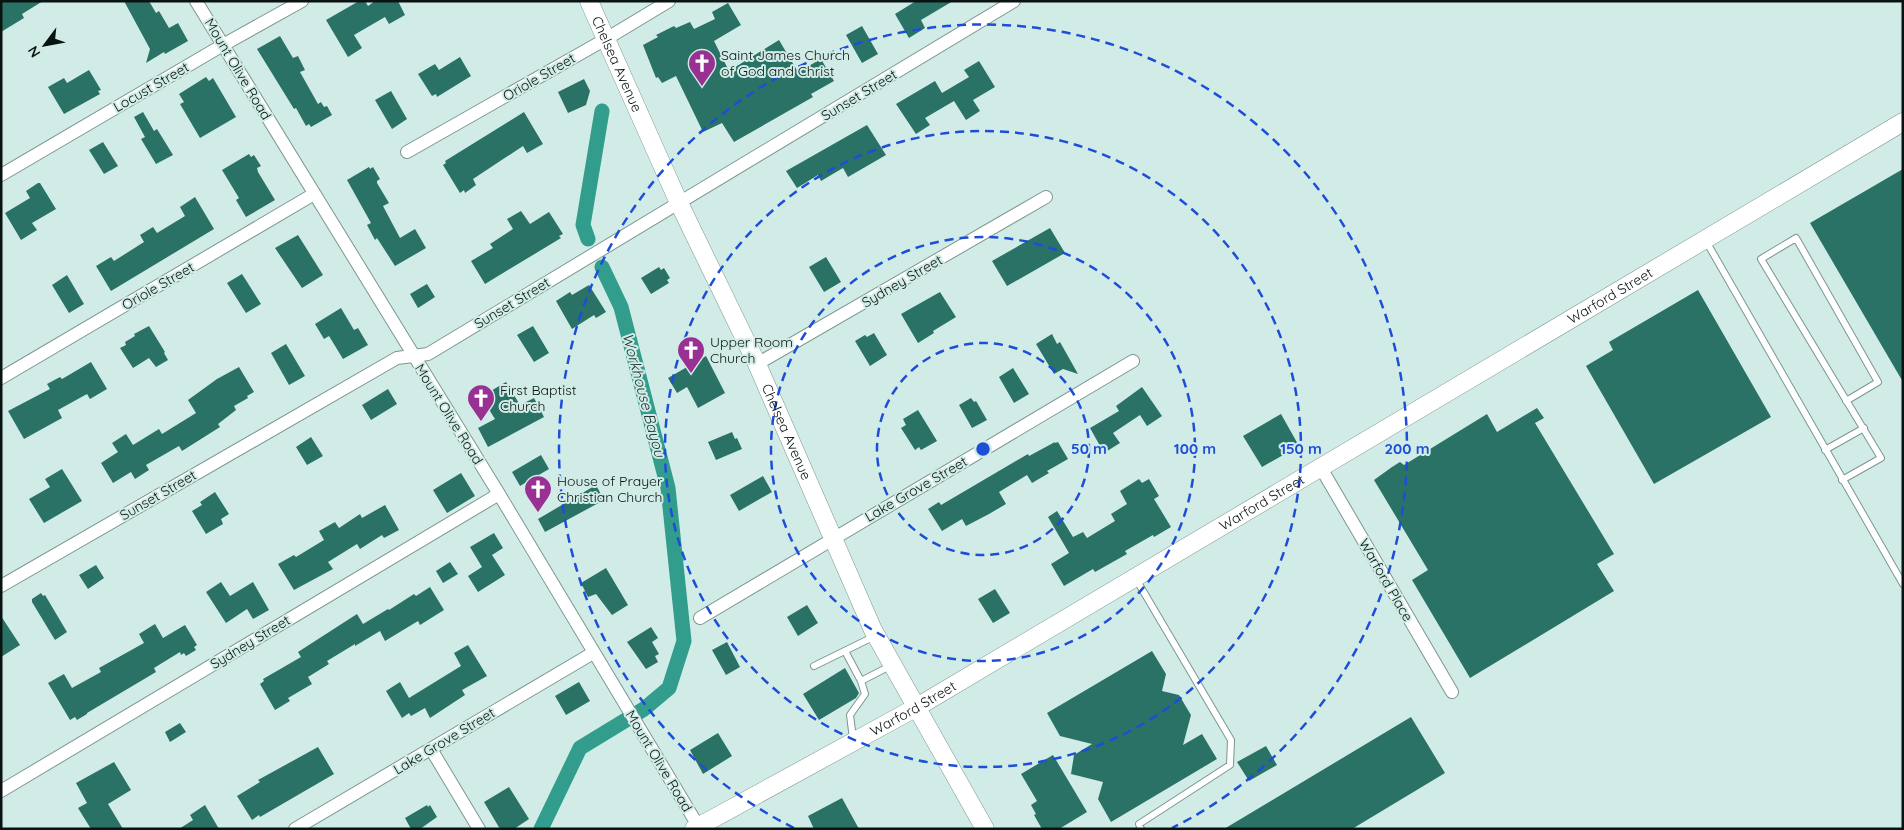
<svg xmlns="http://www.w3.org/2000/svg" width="1904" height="830" font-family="Quicksand,sans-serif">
<rect width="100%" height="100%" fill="#d1ece6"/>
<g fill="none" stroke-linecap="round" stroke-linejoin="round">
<path stroke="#329d8c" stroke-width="15" d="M588,239L583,225L602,111
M541,829L580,748L644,709L669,688L684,641L668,488L621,307L602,267"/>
</g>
<path fill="#2a7266" d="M1,1H43L22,14L24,18L1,32Z
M124,1H149L156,13L159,11L169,28L178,23L188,41L165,54L164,52L146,63L150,49Z
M359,1H365L368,6L375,1H398L405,15L389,24L385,17L354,35L362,48L348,57L326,20Z
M916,1H953L921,20L925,28L909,38L895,14Z
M728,3L741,25L714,41L728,69L731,68L732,69L779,40L798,72L821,59L834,81L811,94L813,97L734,142L722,123L703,132L676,76L662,83L658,77L656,78L643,45L658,37L656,35L674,26L676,28L690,22L694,29L715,19L712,12Z
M862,26L878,54L862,63L846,35Z
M280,36L293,58L298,56L305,70L300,72L318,104L321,102L324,107L327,106L332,115L311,127L309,124L306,126L296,108L294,109L257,49Z
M460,57L471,76L437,97L436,94L432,96L418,74L435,64L439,70Z
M979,61L995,87L973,100L980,111L966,120L954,101L925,118L930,125L916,134L896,104L935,81L942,93L969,77L964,70Z
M89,70L101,90L98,91L100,94L64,114L48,87L64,78L67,83Z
M206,77L209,81L213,78L236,117L200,138L180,104L184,102L179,94Z
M584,79L590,91L586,105L568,113L558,92Z
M391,91L407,119L392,129L375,100Z
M143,112L154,131L157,129L173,155L156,164L141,139L145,137L134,117Z
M524,112L543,144L527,153L523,146L473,179L476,185L465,193L464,190L460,193L443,165L446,163L445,161Z
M867,125L886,155L848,177L843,168L821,181L818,175L797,188L786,171Z
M103,142L118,166L104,174L89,150Z
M249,154L251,157L254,155L261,166L257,168L258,172L275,200L246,217L236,200L239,198L222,170Z
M369,167L370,169L373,167L380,179L377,181V183L389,203L383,206L400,238L415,229L426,248L395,266L377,238L375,240L367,225L371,223L347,180Z
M1903,169V382L1810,223Z
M38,183H40L56,209L32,223L37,230L21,240L5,213L30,198L26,191Z
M195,197L214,229L111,291L96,266L111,257L114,261L144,242L140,235L153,227L157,233L185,216L180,207Z
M521,211L530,224L549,212L563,234L559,236L561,238L485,284L471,261L493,248L490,244L513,229L507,219Z
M1050,228L1065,253L1007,286L992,261Z
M298,235L323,275L302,288L275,248Z
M826,257L841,282L824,292L809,267Z
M659,267L661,270L664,268L670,278L667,280L669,283L651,294L641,278Z
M242,274L261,304L246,313L227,283Z
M67,275L84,304L69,313L52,285Z
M427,284L435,297L418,308L410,294Z
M589,285L606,312L596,318L594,315L572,329L556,301L570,292L572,295Z
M1698,290L1771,417L1654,484L1586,366L1613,350L1609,342Z
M940,292L956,317L933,331L934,333L918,343L901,314Z
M341,308L354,330L358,328L368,345L343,359L329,336L324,339L315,324Z
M149,326L165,352L164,353L168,360L156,367L149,358L133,368L120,348L126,345L125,342L135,336L134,334Z
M533,326L549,353L534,362L517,335Z
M874,333L887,355L870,366L855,341L865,335L867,337Z
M1052,334L1057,344L1060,342L1078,374L1063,369L1054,374L1036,344Z
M286,344L305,376L289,385L271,353Z
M706,356L725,393L698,408L687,387L677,393L668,378Z
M91,362L107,389L90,399L87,394L58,410L62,418L24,439L8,411L50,389L47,384L60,377L62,379Z
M239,367L254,392L247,396L248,398L234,406L236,410L218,424L220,427L182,451L179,446L146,465L149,470L135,479L131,472L113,483L101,463L118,452L112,443L126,434L133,445L159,429L162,434L196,413L188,400L217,379Z
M1013,368L1029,394L1014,403L999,377Z
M506,382L520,405L534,398L544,417L488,447L478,428L495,419L485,403L487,401L484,395Z
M1142,387L1162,416L1147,426L1140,415L1113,433L1120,443L1104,453L1090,428L1119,411L1116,406Z
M388,389L397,404L371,420L362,405Z
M971,398L974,402L976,401L987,420L972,428L959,405Z
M1537,408L1544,418L1535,423L1614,554L1597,564L1614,591L1470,678L1412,580L1428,570L1374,480L1392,467L1400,462L1404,465L1487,414L1497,432Z
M918,410L937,441L921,450L919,447L915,450L901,428L906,425L903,419Z
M1281,414L1299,446L1262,467L1243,436Z
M732,432L735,439L737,438L742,449L716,460L708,442Z
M311,437L323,456L307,465L296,447Z
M1055,442V443L1058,442L1068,459L1047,471L1049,473L1032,483L1027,475L999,492L1006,504L989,514L966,526L962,519L942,531L928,509L939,502L941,505L1028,454L1029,456Z
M541,455L549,469L520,486L512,472Z
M62,469L82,501L44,523L29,499L50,487L45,479Z
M461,473L475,496L447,513L433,490Z
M763,476L772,492L739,511L730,495Z
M1139,479L1142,483L1149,479L1159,496L1154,499L1171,527L1154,537L1153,535L1125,551L1127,554L1095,572L1093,569L1064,586L1051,564L1069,553L1048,517L1057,511L1073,537L1083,532L1087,538L1115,521L1111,514L1127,504L1120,491Z
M596,485L604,500L545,532L538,519Z
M215,492L229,514L221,519L223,524L206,534L192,511L202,505L200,502Z
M385,505L399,530L384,538L382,535L360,549L357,544L328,562L333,569L294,590L278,564L294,555L296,557L324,540L319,531L335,522L339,528L360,514L362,518Z
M494,533L503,548L492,555L505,575L478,592L468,576L482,567L470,547Z
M450,562L458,574L443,583L436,571Z
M96,565L104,578L88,589L79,575Z
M606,568L628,605L612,615L596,594L588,597L581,583Z
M221,582L230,596L253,582L269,610L253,619L247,609L226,623L206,592Z
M430,587L444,610L420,625L418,621L385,641L380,631L355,646V644L327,661L329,664L308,677L312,684L288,698L290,701L275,710L260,684L264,681L263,679L301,657L298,652L357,614L363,624L388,609L389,610L414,594L416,596Z
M995,589L1010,613L993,623L978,599Z
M41,593L43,596L45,595L67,632L55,640L32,602V599Z
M807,605L818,623L798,636L787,617Z
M1,616L20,645L1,657Z
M155,624L163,638L185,625L197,645L194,647L196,650L186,656L184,653L181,655L180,652L154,668L156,672L87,713V714L77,720L75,717L70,720L48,683L64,674L72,688L101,672L99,668L144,643L139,634Z
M651,627L658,638L652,642L659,654L655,656L658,662L646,669L627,642Z
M727,642L740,667L726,675L712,650Z
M468,645L487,676L462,690L465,695L430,718L425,708L411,716L409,713L402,718L386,691L400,682L409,698L461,666L454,653Z
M1152,651L1166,674L1162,691L1179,695L1191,715L1183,745L1202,734L1217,759L1111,822L1098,799L1103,782L1071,774L1074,755L1092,744L1060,736L1047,713Z
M845,668L859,693L856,698L819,720L803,694Z
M579,682L590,701L566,715L555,696Z
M1411,717L1445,773L1352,829H1224Z
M180,723L186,732L170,742L165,732Z
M718,733L732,756L703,774L690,750Z
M1266,746L1277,765L1249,781L1237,762Z
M318,747L334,774L260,817L259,815L252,820L237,796L260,782L258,780Z
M1053,755L1087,812L1059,829H1042L1034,815L1036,814L1031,805L1037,801L1021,774Z
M114,762L131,790L108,804L123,829H91L78,808L87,803L76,783Z
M509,787L529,819L514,829H500L484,802Z
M842,798L859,829H814L808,816Z
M205,805L219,829H179L193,820L190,815Z
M427,805L428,807L430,805L437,817L420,829H411L405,818Z"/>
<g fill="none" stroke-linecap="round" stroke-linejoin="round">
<g stroke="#7d9691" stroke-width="8">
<path id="service" d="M1706,241L1903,584
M1825,450L1864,428
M1842,480L1881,458L1761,259L1796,238L1878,382L1846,401
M1136,579L1231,740L1230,765L1139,824L1141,829
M845,651L861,681L892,665
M814,666L875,636
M853,739L850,715L865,694L861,681"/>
</g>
<g stroke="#7d9691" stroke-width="14">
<path id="minor" d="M196,1L499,494L700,829
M407,152L606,39L669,1
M1,175L223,45L302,1
M757,364L1046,197
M1,378L314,194
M1321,468L1452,692
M1,586L397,358L428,354L1014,1
M700,618L1133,361
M431,749L479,829
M1,791L499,494
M295,829L593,653"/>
</g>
<g stroke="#7d9691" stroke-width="19">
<g id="secondary">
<path id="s1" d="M589,1L679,203L757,364L873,630L985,829"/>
<path id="s2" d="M694,829L917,707L1903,122"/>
</g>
</g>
<use href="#service" stroke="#fff" stroke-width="6"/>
<use href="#minor" stroke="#fff" stroke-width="12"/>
<use href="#secondary" stroke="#fff" stroke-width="18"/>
</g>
<g fill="none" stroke="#1d4ed8" stroke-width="2.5" stroke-dasharray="9 6">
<circle cx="983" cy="449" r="106"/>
<circle cx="983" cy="449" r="212"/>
<circle cx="983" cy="449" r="318"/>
<path d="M794 828A424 424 0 1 1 1172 828"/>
</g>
<defs>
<g id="church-pin" transform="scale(1.4375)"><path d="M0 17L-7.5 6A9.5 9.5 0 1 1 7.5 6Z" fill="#993093" stroke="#d1ece6"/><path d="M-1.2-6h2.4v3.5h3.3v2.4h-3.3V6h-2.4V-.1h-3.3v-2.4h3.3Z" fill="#fff"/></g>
</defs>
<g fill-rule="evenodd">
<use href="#church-pin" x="702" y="63"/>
<use href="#church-pin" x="691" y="350"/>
<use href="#church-pin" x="481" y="398"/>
<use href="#church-pin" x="538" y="489"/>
</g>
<g text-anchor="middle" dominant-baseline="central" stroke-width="4" stroke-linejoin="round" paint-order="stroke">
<g font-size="14" fill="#091311" stroke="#d1ece6" text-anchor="start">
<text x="721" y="55">Saint James Church<tspan x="721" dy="16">of God and Christ</tspan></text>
<text x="710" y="342">Upper Room<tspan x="710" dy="16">Church</tspan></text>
<text x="500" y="390">First Baptist<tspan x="500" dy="16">Church</tspan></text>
<text x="557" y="481">House of Prayer<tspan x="557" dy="16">Christian Church</tspan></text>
</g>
<g font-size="14" fill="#091311" stroke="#d1ece6">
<text stroke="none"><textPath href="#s1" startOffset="69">Chelsea Avenue</textPath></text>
<text transform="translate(238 69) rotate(59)">Mount Olive Road</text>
<text transform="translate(539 77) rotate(-30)">Oriole Street</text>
<text transform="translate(151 87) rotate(-30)">Locust Street</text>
<text transform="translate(859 95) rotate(-31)">Sunset Street</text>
<text transform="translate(902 281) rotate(-30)">Sydney Street</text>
<text transform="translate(158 286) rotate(-30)">Oriole Street</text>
<text stroke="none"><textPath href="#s2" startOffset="1060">Warford Street</textPath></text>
<text transform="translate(512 303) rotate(-31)">Sunset Street</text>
<text transform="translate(449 414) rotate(58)">Mount Olive Road</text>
<text stroke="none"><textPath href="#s1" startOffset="474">Chelsea Avenue</textPath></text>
<text transform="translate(916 489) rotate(-30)">Lake Grove Street</text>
<text transform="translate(158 495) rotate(-30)">Sunset Street</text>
<text stroke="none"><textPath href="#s2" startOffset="655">Warford Street</textPath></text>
<text transform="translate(1386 580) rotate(60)">Warford Place</text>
<text transform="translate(250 642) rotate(-31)">Sydney Street</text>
<text stroke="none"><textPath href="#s2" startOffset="250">Warford Street</textPath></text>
<text transform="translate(444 741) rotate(-31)">Lake Grove Street</text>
<text transform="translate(659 761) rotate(59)">Mount Olive Road</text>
</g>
<g font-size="15" font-style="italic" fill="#223a35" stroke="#d1ece6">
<text transform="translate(644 395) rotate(75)">Workhouse Bayou</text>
</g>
</g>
<circle cx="983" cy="449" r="8" fill="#1d4ed8" stroke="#d1ece6" stroke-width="2.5"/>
<g font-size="15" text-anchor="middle" font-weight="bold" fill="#1d4ed8" stroke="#d1ece6" stroke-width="4" stroke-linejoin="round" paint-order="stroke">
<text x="1089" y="454">50 m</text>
<text x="1195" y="454">100 m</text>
<text x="1301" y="454">150 m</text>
<text x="1407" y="454">200 m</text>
</g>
<rect width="1904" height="830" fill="none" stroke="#091311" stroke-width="5"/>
<g transform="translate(45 45) rotate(238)" stroke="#d1ece6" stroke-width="4" paint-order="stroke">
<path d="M0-4L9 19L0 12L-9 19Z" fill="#091311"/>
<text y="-8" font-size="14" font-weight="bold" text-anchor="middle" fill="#091311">N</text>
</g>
</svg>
